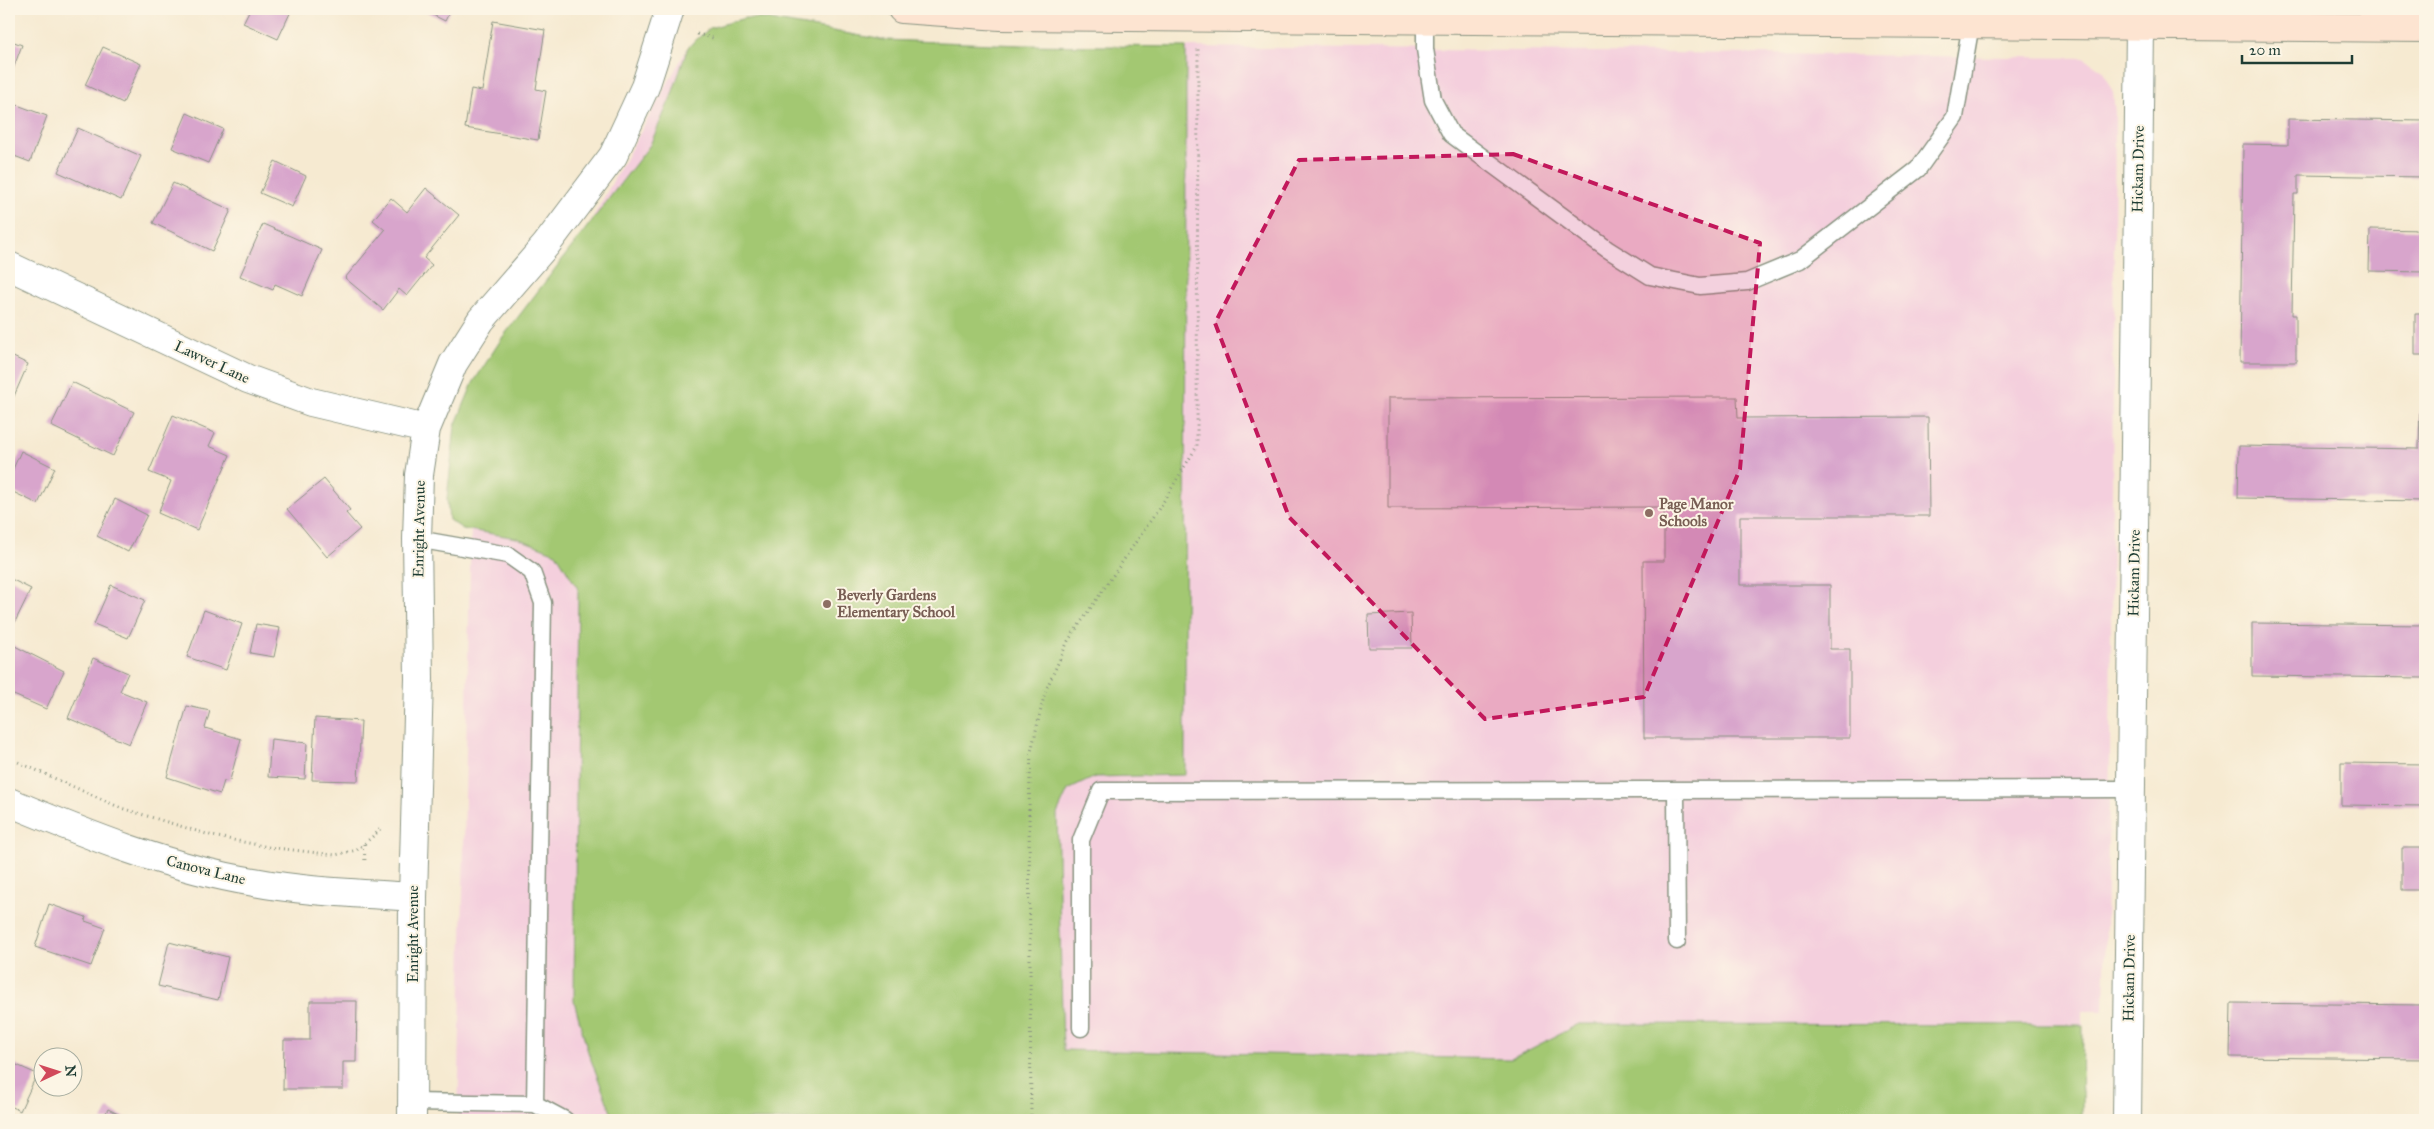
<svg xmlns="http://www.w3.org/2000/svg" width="2434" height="1129" font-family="'IM FELL Great Primer',serif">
<rect width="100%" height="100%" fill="#fcf5e5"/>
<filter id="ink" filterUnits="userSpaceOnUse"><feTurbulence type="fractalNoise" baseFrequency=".02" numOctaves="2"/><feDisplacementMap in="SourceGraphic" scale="10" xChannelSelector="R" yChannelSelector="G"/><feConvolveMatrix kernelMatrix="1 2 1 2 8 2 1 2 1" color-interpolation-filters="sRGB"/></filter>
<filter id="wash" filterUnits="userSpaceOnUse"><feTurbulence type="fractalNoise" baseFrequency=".0096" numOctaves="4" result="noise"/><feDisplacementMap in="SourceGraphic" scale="20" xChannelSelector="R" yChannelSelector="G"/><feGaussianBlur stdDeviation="1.12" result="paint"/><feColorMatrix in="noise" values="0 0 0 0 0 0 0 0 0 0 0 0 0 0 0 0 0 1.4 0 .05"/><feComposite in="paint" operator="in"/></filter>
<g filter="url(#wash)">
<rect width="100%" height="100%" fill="#f6ead1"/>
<path fill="#f4cfdd" d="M745,18L884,40L1022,45L2084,58L2102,70L2113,92L2115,113L2110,759L2104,1011H2083L2082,1120H458L473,432L688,47L710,28Z"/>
<path fill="#a3c872" stroke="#618253" d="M745,18L765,19L884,40L1022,45L1186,47L1185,775L1095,777L1068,790L1057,814L1063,1050L1511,1059L1579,1024L2083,1025L2082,1120H614L588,1052L574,1001L578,589L556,553L517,538L463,529L449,520L447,499L455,426L473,383L502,338L650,145L671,97L688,47L710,28Z"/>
<g id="blocks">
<path fill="#d8a5cc" d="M250,9H292L278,39L243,23Z
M421,9H451L445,21Z
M493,21L545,30L536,89L546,91L538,140L465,128L471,89L482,91Z
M9,40L22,45L9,80Z
M103,47L141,64L123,103L85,85Z
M9,102L47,116L30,162L9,154Z
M187,113L223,129L208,163L172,148Z
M2288,119L2425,121V177L2298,175V194H2294L2292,315H2296V362H2240L2243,144L2288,145Z
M78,128L141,156L121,200L58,172Z
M275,161L306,176L292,207L260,193Z
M173,183L231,210L212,251L153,223Z
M426,188L459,215L424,258L432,265L407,296L399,289L383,310L345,278L385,230L373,220L391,198L407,212Z
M263,224L322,250L302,296L275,284L273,290L240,276Z
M2370,229L2425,230V272L2369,271Z
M2415,314H2425V355H2415Z
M9,355L28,364L11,403L9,402Z
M72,382L134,412L113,456L51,426Z
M1737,397L1738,418L1928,417L1929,516H1740V585H1830V649H1850V738H1644L1643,561H1664V507L1388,508V398Z
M2420,405H2425V501L2238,498L2239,446L2419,449Z
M173,415L215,433L209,446L230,455L197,530L158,513L171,481L149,472Z
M21,451L55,468L38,504L9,490V478Z
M324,479L350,510L346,513L360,529L327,557L287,509Z
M115,499L147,515L128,552L97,536Z
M9,578L31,589L14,624L9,621Z
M111,585L145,600L128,638L94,624Z
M204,610L242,624L226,670L187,657Z
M1411,613L1412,648H1369L1368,615Z
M2252,623L2425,625V678L2252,676Z
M256,624L280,628L274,657L250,653Z
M9,643L64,671L46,709L9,693Z
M93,658L128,673L120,691L147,702L129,744L68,718Z
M187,706L210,711L205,728L241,739L230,780L224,781L220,794L167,777Z
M315,718L361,721L358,781L312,780Z
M271,739L307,743L305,779L268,777Z
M2341,763L2425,764V806L2341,805Z
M2402,848H2425V890H2402Z
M49,904L86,917L85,921L105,928L91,966L35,947Z
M169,942L228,957L218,1000L158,986Z
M310,1001H357L356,1062H343V1089H283L284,1040H310Z
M2231,1003L2425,1005V1059L2230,1057Z
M10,1062L37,1074L20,1111L9,1105Z
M108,1109L130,1120H102Z"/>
</g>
</g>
<g filter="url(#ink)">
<use href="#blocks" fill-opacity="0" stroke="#8a9482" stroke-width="1"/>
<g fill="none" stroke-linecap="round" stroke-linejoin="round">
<g stroke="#8a9482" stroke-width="19">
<path id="lane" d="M1425,19V49L1433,100L1451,134L1607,249L1650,276L1700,286L1747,282L1800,260L1918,169L1955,117L1971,24
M417,539L508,555L532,572L543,603L535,1104
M1676,790L1677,941
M1081,1028V840L1101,791L2131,789
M412,1102L535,1104L565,1120"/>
</g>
<g stroke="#8a9482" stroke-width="30">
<path id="street" d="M9,266L248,379L311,402L426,429
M9,802C88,835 169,868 254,882C306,892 360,893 413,897
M412,1120L413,897L419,679L417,539L419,475L426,429L453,364L481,320L546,245L613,156L645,87L670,9
M2127,1120L2140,27"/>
</g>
<g stroke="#8a9482" stroke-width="30">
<path id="secondary" d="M902,9L1000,16L2425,28"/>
</g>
<path stroke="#8a9482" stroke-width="3" stroke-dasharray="1 4" stroke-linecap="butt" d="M626,9L634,14
M697,34L713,38
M9,758L121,808L213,836L268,847L335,855L357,850L379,831L381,826
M364,844L365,862
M1031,1120L1029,807L1031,752L1045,692L1068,641L1162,504L1197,446L1198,49"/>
<use href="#lane" stroke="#fff" stroke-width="16"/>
<use href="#street" stroke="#fff" stroke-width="28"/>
<use href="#secondary" stroke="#fde4d1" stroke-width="28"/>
</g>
</g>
<path fill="#c2185b" fill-opacity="0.2" stroke="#c2185b" stroke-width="4" stroke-dasharray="10 6" stroke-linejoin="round" d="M1513,154L1760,243L1740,469L1644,697L1485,719L1289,517L1215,323L1299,160Z"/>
<g fill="#8d6e63" stroke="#fcf5e5" stroke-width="2">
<circle cx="1649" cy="513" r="5"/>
<circle cx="827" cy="604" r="5"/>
</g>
<g text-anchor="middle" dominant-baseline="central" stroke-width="4" stroke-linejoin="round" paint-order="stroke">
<g font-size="15" fill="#1f3d34" stroke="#fcf5e5">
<text transform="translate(2138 169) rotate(-89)">Hickam Drive</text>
<text transform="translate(212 362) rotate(25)">Lawver Lane</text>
<text transform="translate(419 529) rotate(-89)">Enright Avenue</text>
<text transform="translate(2134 573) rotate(-89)">Hickam Drive</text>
<text transform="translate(206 870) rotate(14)">Canova Lane</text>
<text transform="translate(413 934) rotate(-90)">Enright Avenue</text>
<text transform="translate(2129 978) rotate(-89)">Hickam Drive</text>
</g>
<g font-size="15" font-weight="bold" fill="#785e54" stroke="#fcf5e5" text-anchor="start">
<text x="1659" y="504">Page Manor<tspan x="1659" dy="17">Schools</tspan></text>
<text x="837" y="595">Beverly Gardens<tspan x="837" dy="17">Elementary School</tspan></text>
</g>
</g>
<rect width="2434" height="1129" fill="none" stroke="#fcf5e5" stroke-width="30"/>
<g transform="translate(58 1072) rotate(86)"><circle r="24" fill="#fcf5e5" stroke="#a4ab9e"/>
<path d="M0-4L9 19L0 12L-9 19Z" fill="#d1495b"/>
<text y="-8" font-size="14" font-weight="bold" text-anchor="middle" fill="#1f3d34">N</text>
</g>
<path d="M2242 55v8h110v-8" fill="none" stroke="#1f3d34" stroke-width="2.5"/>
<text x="2249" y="55" font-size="15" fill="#1f3d34" stroke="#fcf5e5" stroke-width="4" paint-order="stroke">20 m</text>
</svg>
